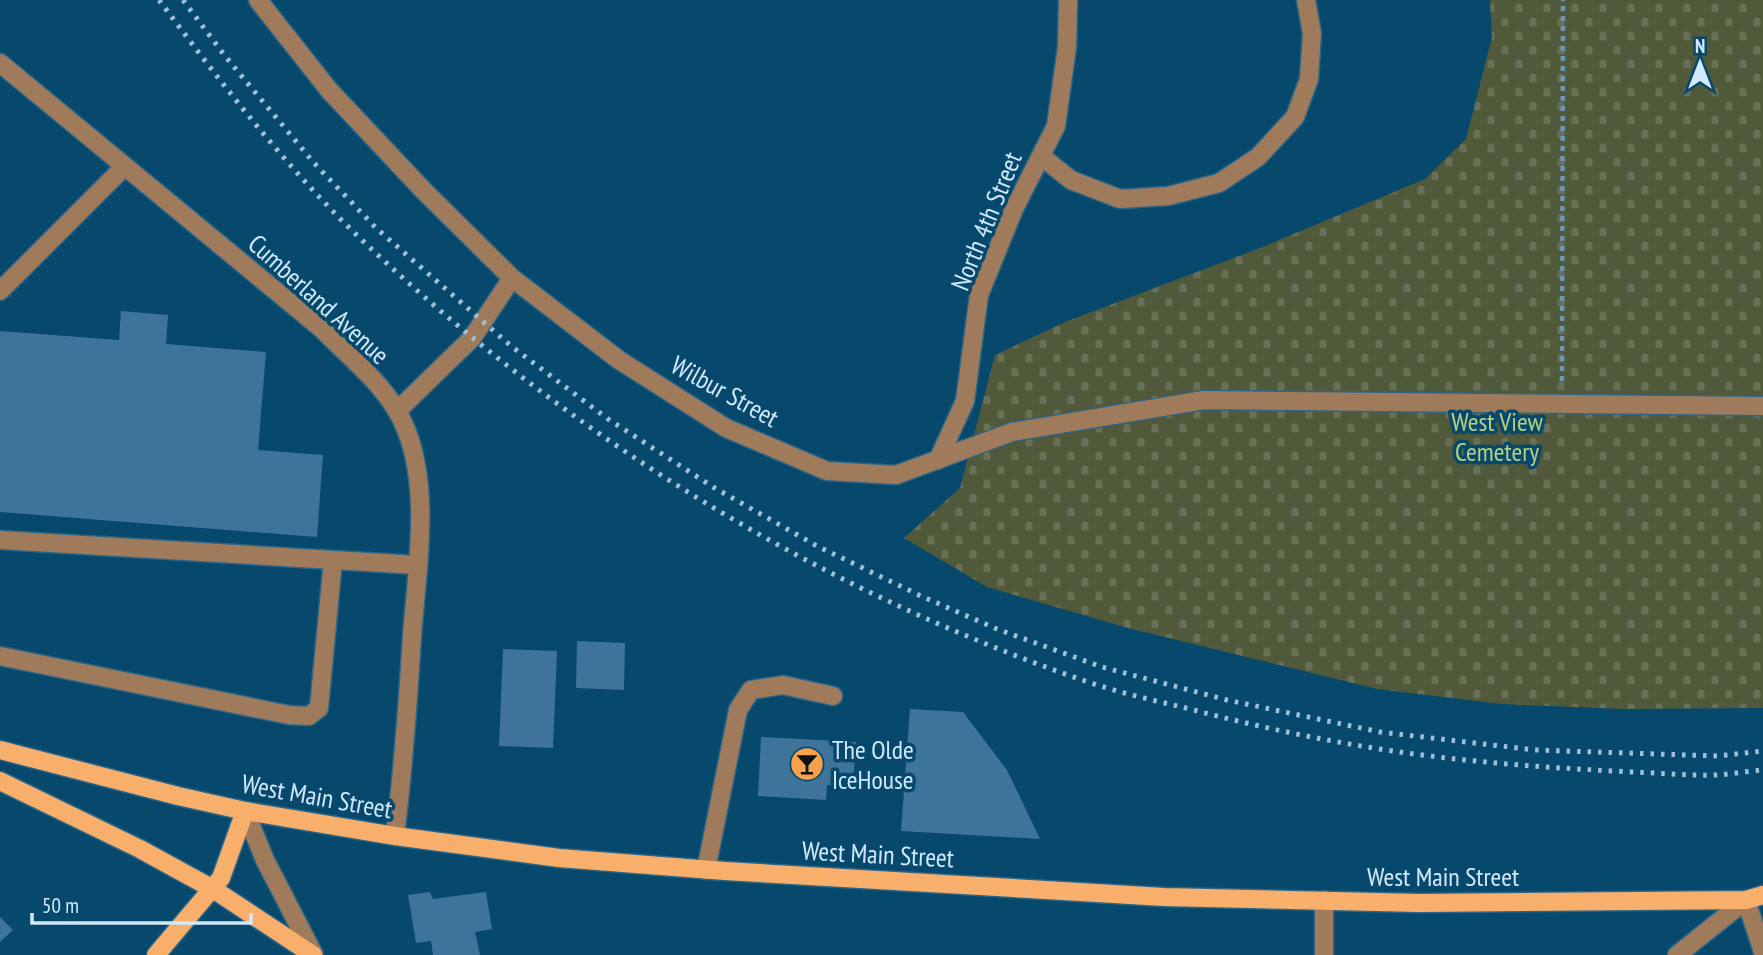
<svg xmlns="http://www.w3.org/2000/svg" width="1763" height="955" font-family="'PT Sans Narrow',sans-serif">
<defs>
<pattern id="cemetery-stones" width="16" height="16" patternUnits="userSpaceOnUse" patternTransform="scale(1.75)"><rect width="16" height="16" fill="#50593a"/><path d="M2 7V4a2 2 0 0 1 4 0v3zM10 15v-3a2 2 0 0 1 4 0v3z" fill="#687157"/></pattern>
</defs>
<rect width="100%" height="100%" fill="#07486d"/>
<path fill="url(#cemetery-stones)" d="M1490,0H1763V708L1623,709L1501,704L1377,689L1128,628L987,587L904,538L960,488L995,355L1065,322L1260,248L1425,179L1466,139L1492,37Z"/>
<path fill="#3f749a" d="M121,311L168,315L166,344L266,352L258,450L323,455L317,537L0,512V331L119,340Z
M577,641L625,643L624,690L576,688Z
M503,649L557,651L553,748L499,746Z
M910,709L963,712L1007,770L1040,839L901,831Z
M761,737L856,742L853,787L827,785L826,800L758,796Z
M430,892L433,899L486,892L492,929L475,932L480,955H433L431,941L416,943L408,895Z
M0,917L13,930L0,942Z"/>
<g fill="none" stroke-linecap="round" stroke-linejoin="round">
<g stroke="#2c6587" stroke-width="21">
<path id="minor" d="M258,0L329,90L423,190L512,278L619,360L726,428L827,471L896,475L1012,432L1204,400L1763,406
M0,63L322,329C347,355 379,380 397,411C434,473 417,567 412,636C408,703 403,770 395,836
M1041,156L1071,180L1120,199L1168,196L1219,183L1258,157L1295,117L1309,79L1312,33L1306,0
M0,291L124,167
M397,411L472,338L512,278
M938,460L965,401L979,295L1014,209L1056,126L1067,47L1068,0
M0,540L417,565
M0,656L289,715L309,716L319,708L333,560
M245,811L265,860L314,955
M706,870L738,710L751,690L783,685L833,696
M1324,900V955
M1677,955L1746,900L1763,952"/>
</g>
<g stroke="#2c6587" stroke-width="21">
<path id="major" d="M0,750L178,796L245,811L395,836L559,858L725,871L1164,897L1419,903L1746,900L1763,895
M0,781L140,849L213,889L313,955
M156,955L221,878L245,811"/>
</g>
<path stroke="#6b97b3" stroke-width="4.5" stroke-dasharray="5 5" stroke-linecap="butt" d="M1562,381L1563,0"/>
<use href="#minor" stroke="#9f7b5b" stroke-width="18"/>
<use href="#major" stroke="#f9af6c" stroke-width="18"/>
<path stroke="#9fc1d8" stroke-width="5" stroke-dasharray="3.5 7" stroke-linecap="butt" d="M159,0C222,84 287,169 364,242C572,439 820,591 1091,683C1121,693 1152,700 1182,707C1269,730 1357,748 1447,758C1509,765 1570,769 1633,772C1661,773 1689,776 1717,775C1732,774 1748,771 1763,770
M183,0L225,56L314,163L376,228L511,346L608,419L713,487L817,546L921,596L997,629L1102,667L1227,700L1380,732L1535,750L1718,756L1763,751"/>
</g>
<defs>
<g id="bar-disc" transform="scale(1.75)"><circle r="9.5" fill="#f8a04b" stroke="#07486d"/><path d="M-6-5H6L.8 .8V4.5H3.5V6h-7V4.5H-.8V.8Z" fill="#111"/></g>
</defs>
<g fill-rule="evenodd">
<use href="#bar-disc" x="807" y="764"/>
</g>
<g text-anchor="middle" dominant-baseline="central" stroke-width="7" stroke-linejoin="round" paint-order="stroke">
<g font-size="26" fill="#d2e9fb" stroke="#07486d">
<text transform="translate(986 221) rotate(-68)">North 4th Street</text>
<text transform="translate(319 299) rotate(42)">Cumberland Avenue</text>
<text transform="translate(725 391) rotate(29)">Wilbur Street</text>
<text transform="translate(317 796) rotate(10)">West Main Street</text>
<text transform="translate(878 854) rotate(3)">West Main Street</text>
<text x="1443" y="876">West Main Street</text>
</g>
<g font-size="26" fill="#b8cf7b" stroke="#07486d">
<text x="1497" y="421">West View<tspan x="1497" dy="30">Cemetery</tspan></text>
</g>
<g font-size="26" fill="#d2e9fb" stroke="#07486d" text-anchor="start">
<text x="832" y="749">The Olde<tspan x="832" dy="30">IceHouse</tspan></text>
</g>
</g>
<g transform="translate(1700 63)" stroke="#07486d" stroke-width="5" paint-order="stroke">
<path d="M0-5L12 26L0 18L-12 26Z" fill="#d2e9fb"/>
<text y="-10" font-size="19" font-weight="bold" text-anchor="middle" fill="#d2e9fb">N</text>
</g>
<path d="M32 913v10h219v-10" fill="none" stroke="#d2e9fb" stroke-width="3.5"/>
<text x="42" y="913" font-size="21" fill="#d2e9fb" stroke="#07486d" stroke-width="5" paint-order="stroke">50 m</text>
</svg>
